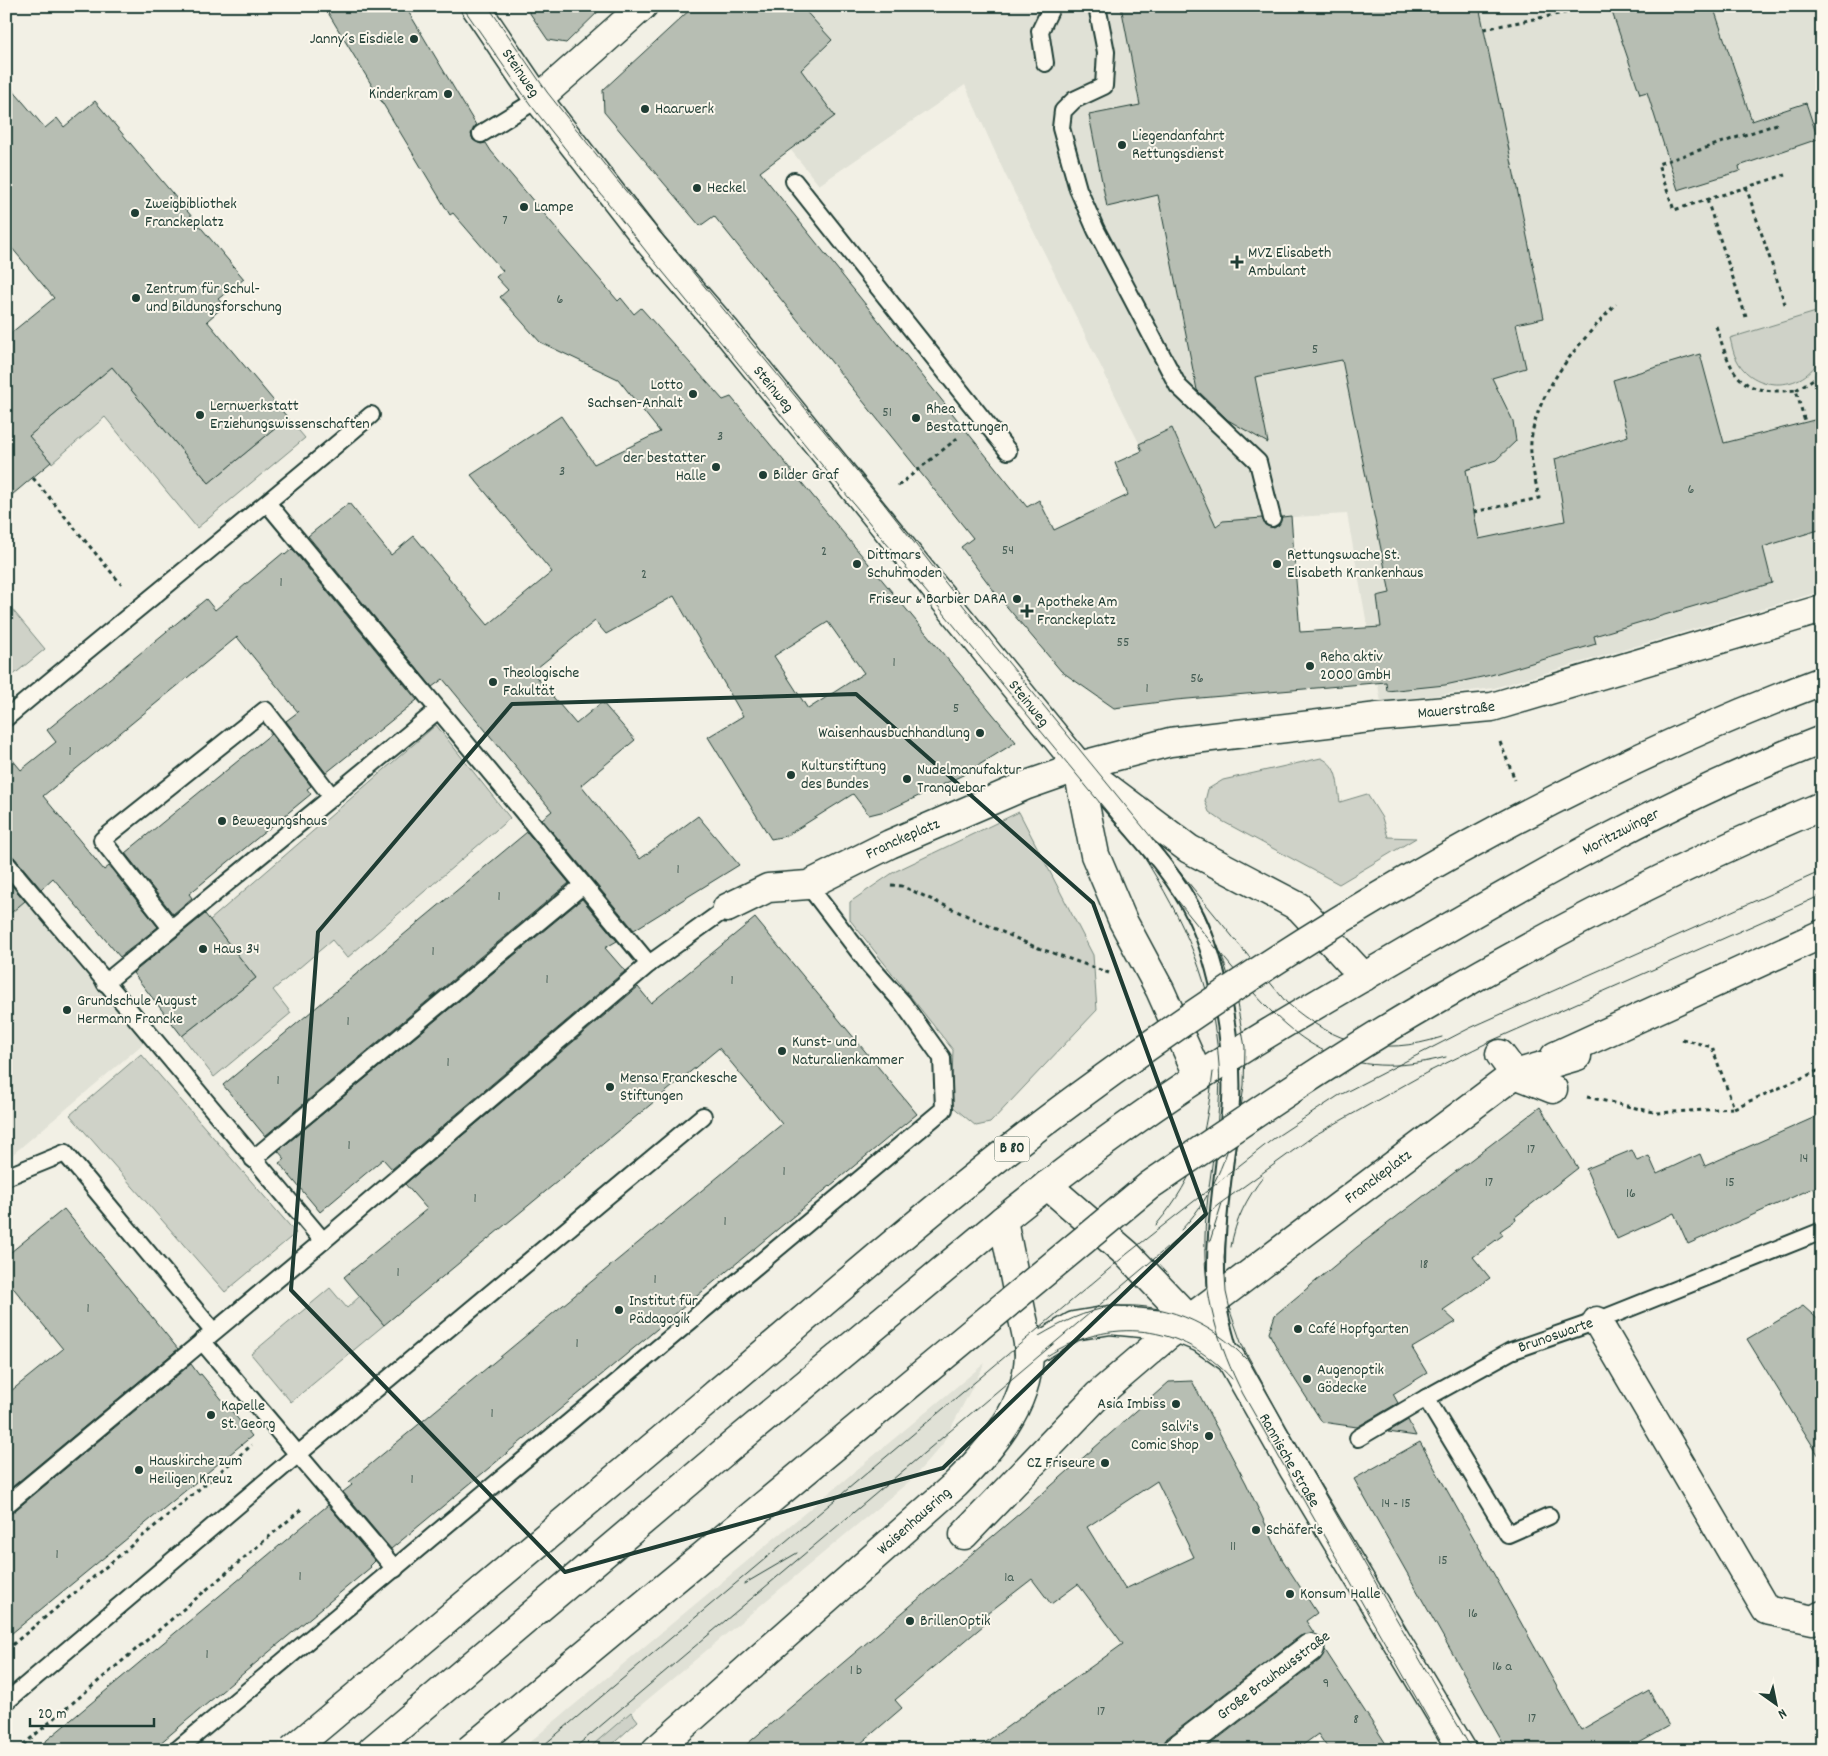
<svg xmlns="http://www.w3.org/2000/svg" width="1828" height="1756" font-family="Dekko,sans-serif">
<rect width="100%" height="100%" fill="#f2f0e5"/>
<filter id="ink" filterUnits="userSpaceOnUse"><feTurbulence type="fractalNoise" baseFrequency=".02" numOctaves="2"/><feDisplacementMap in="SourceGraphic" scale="10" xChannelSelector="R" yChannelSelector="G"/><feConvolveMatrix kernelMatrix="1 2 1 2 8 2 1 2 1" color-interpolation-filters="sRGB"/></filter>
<g filter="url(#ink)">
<path fill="#e0e1d6" d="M675,6H1822V591L1494,688L1381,702L1347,514L1223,521L1198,531L1203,496L1173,428L1139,443L1004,172L965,85L819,185Z
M6,863L151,1037L6,1160Z
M985,1363L942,1445L912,1479L587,1750H520Z"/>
<path fill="#cfd2c8" stroke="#77887e" d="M1816,312C1819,324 1824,337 1822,349C1814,391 1755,396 1737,360C1733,354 1732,345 1730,338Z
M112,367L209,483L288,418L305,438L197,528L105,417L52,463L29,436Z
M6,602L45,649L6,681Z
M436,725L510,818L347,958L332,940L273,990L291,1013L214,1077L182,1036L256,978L210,920Z
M1321,758C1339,766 1337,784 1340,802L1367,794L1382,818L1388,837L1416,838L1339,884L1222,821L1209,812L1205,801L1208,789L1223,780Z
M1019,812L1093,955L1097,1010L990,1123L976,1126L951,1105L953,1050L850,920V902L894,872Z
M141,1054L296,1233L225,1292L70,1115Z
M330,1288L347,1308L360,1296L384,1325L291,1402L251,1354Z
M631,1712L638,1721L606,1750H587Z"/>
<path fill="#b7beb3" stroke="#1f3d34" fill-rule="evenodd" d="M324,6H405L476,125L471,134L473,140L481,144L486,143L491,151L618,301L621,298L634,314L641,308L723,400L731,397L1016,742L963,775L889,810L869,815L853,794L786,836L771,839L708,737L743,716L674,596L606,634L595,621L532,672L576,724L602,702L635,740L581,785L640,859L698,816L739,865L634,930L542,819L552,811L443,679L432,687L308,536L349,503L391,555L414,536L488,625L552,572L471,475L561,416L594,464L660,432L618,379L540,342L500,297L508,290L496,277L503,271L453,213L450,215ZM828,622L864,673L808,709L774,656Z
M525,6H604L566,43L548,40Z
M694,6H801L832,40L801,70L835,116L760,172L1027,507L1039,500L1054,530L1128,495L1115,463L1142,451L1139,444L1172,428L1216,526L1223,521L1262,518L1265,525L1274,528L1279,525L1282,517L1291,516L1300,632L1381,627L1377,596L1390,593L1342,360L1255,377L1268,443L1228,420L1197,390L1158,195L1107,207L1089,115L1140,105L1121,6H1479L1544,318L1516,324L1526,368L1492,378L1513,421L1516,441L1496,460L1466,470L1479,539L1565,521L1555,459L1628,436L1613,380L1700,354L1724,443L1822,418V529L1763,547L1772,583L1594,636L1596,644L1491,675L1445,685L1387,691L1386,682L1176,700L1114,708L1061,671L997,595L961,547L973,538L714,216L700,226L604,112L603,90Z
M1610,6H1713L1752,121L1806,103L1818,139L1739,166L1740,171L1678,190L1647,92L1640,94Z
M6,82L45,128L57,118L64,127L95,101L244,279L218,299L224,306L207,321L288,418L209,483L112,367L29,436L51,462L6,500V337L54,298L6,241Z
M292,549L417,700L326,773L286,721L298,712L237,637L43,796L104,870L109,866L158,927L120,957L53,878L41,889L14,857L6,853V752L21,770L56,742L47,730L206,599L215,610L283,553L285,555Z
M271,734L311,786L307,789L311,794L189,894L192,898L173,914L125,853Z
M527,832L569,883L265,1136L223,1085Z
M6,879L25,901L6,917Z
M582,899L617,941L605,948L625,971L392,1169L383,1159L320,1212L279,1163L285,1159L278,1151Z
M205,914L256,978L182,1036L133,973Z
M755,918L917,1114L391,1549L343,1492L352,1485L349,1482L782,1124L719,1048L384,1325L344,1277L427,1209L405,1184L638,987L651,1003Z
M1540,1107L1578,1168L1515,1217L1516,1220L1500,1231L1503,1235L1473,1257L1490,1278L1443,1310L1456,1322L1412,1348L1427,1373L1393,1394L1398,1403L1357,1427L1322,1422L1287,1367L1269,1333L1275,1315L1357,1247Z
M1822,1114V1184L1688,1244L1674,1213L1617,1239L1586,1169L1632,1150L1637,1161L1649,1156L1657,1174L1700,1154L1705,1166Z
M64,1209L178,1349L6,1492V1395L63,1349L6,1279V1256Z
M1803,1306L1822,1323V1461L1747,1339Z
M191,1364L199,1375L201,1374L252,1436L6,1638V1515L12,1513Z
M1192,1381L1246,1483L1282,1559L1317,1613L1306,1621L1314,1633L1300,1636L1167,1738L1162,1750H975L1123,1644L1078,1584L1051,1604L1032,1579L979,1620L984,1625L895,1700L902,1708L853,1750H740L1026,1508L1169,1382ZM1157,1481L1194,1557L1125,1589L1087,1527Z
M1408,1420L1416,1436L1388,1432Z
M1420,1442L1581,1730L1649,1691L1669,1726L1627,1750H1507L1354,1479Z
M328,1505L375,1561L370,1566L371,1567L185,1722L152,1750H35Z
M1325,1650L1390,1750H1329L1318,1734L1296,1750H1203L1320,1660Z"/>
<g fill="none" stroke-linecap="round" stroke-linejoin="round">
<g stroke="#1f3d34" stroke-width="20">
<g id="lane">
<path d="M1097,6L1106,52L1104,86L1074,100L1063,111L1061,128L1078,189L1096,230L1178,386L1258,462L1272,518"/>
<path d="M1045,63L1040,31L1052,6"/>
<path d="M481,134L538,99"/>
<path d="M794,181L1008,451"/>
<path d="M268,504L649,964"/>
<path d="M6,718C127,616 251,518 371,415"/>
<path d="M1105,797C1137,835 1174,872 1196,917C1219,965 1234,1048 1231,1101C1226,1168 1212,1228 1217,1296C1218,1317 1226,1339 1231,1359"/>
<path d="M6,863L323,1241"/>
<path d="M171,928L102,840L265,710L332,797"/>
<path d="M105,983L438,710"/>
<path d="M253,1159L583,885"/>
<path d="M6,1177L65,1153L213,1331"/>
<path d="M202,1341L395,1569"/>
<path d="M1358,1438L1426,1398"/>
<path d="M6,1505L323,1241L649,964L727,908"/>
<path id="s1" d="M1549,1516L1508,1534L1426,1398L1511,1351L1597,1321L1822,1231"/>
<path d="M6,1702L297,1455L703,1116"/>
<path d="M177,1750L944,1109L942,1058L902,1002L869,965L808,885"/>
</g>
</g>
<g stroke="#1f3d34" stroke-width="31">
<g id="street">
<path id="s2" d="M475,6L538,99L650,243L727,332L1080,767L1189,849L1299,907L1364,977"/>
<path d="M538,99L643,6"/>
<path d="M1080,767V780L1095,855L1123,921L1160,990L1199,1077"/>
<path id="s3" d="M727,908L768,888L808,885L890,844L1027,785L1090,763L1170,742L1378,717L1492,707L1822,609"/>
<path d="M1500,1054L1515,1074L1553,1089"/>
<path d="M1555,1056L1822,934"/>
<path d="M1047,1185L1127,1254L1190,1320L1205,1331"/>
<path d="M1597,1321L1766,1610L1813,1620L1822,1615"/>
<path id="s4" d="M1029,1353L1074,1326L1110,1320L1163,1325L1179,1329L1201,1338L1231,1359L1294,1470L1462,1750"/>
<path id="s5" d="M964,1535L1098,1395L1167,1336L1515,1074L1577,1056"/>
<path d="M1177,1750L1310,1648"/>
</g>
</g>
<g stroke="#1f3d34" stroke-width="31">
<g id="secondary">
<path id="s6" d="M656,1750L955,1485C990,1450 1027,1408 1029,1355C1029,1341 1024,1325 1021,1310C1015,1280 1009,1250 1003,1220C1080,1158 1160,1100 1244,1048C1300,1013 1357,981 1413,948C1545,871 1679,795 1822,740"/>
</g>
</g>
<g stroke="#1f3d34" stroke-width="31">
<path id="primary" d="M372,1750L723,1453L1003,1220"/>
</g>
<path stroke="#1f3d34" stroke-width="3" stroke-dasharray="4 4" stroke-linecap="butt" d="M1484,29L1569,12
M1777,124L1658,164L1674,210L1785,175
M1746,187L1785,304
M1707,200L1746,317
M1818,294L1822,305
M1716,326C1732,375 1738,396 1796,390L1805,422
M1796,390L1815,378L1822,367
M33,478L121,584
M898,486L960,436
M1474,512L1539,498C1535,478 1528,455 1532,434C1541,384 1583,339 1616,304
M1500,742L1515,780
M891,885L902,886L1033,946L1109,973
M1682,1039L1712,1047L1734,1108L1822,1069
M1587,1097L1658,1113L1734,1108
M6,1650L252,1445
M17,1750L303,1508
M615,1750L620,1745"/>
<use href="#lane" stroke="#fbf7ec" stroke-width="16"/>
<use href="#street" stroke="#fbf7ec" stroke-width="28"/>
<use href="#secondary" stroke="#fbf7ec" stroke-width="28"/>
<use href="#primary" stroke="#fbf7ec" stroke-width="28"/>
<path stroke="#1f3d34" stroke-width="1" d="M462,6L530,104L649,255L1142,854C1184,920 1214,986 1219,1065C1223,1123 1206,1180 1205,1238C1203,1294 1218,1346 1243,1394L1446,1750
M488,6L547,92L615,178L881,500L994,645L1286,1002C1334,1044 1380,1057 1442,1037
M1171,892C1192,919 1214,946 1236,972C1297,1046 1346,1083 1446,1057
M1199,903L1222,956L1237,1004L1245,1047L1244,1085L1229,1198L1224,1258L1226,1292L1231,1314L1242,1345L1286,1427L1472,1750
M1156,1225C1200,1173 1205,1137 1213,1072
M1181,1230C1207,1203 1221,1172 1232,1137
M1210,1241L1222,1203
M1231,1247C1235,1220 1247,1198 1263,1177
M1039,1336C1061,1323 1085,1311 1110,1307C1160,1300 1213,1323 1246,1359
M1047,1356C1110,1316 1182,1323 1232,1379
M744,1584L797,1553
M538,1750L1127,1254L1273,1139L1338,1096L1470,1028L1822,871
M572,1750L1218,1205L1315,1135L1426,1073L1491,1041L1822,895"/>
<g stroke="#1f3d34" stroke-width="31" stroke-linecap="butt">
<path id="primary-bridge" d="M292,1750C431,1633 571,1516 711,1398C831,1297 949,1192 1075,1099C1305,929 1554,782 1822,681
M469,1750L1150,1185C1241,1123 1332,1060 1427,1005C1554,931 1686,863 1822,806"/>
</g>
<use href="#primary-bridge" stroke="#fbf7ec" stroke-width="28"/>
</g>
</g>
<path fill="none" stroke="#1f3d34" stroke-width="4" stroke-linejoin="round" d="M856,694L1093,903L1206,1214L943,1468L565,1572L291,1290L318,932L512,704Z"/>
<g fill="#1f3d34" stroke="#fbf7ec" stroke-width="2">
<circle cx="414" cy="39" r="5"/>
<circle cx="448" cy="94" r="5"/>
<circle cx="645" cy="109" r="5"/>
<circle cx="1122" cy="145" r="5"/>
<circle cx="697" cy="188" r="5"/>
<circle cx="524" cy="207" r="5"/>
<circle cx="135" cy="213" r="5"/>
<path d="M1234.5 254.5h5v5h5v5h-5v5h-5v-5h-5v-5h5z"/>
<circle cx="136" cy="298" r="5"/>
<circle cx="693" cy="394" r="5"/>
<circle cx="200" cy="415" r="5"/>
<circle cx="916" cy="418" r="5"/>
<circle cx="716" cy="467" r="5"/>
<circle cx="763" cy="475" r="5"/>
<circle cx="857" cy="564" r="5"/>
<circle cx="1277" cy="564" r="5"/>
<circle cx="1017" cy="599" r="5"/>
<path d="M1024.5 603.5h5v5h5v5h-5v5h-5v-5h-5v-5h5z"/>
<circle cx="1310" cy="666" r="5"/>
<circle cx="493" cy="682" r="5"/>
<circle cx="980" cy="733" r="5"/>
<circle cx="791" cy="775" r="5"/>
<circle cx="907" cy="779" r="5"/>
<circle cx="222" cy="821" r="5"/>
<circle cx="203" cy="949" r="5"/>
<circle cx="67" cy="1010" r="5"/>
<circle cx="782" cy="1051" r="5"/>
<circle cx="610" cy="1087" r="5"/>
<circle cx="619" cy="1310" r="5"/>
<circle cx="1298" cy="1329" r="5"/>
<circle cx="1307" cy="1379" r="5"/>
<circle cx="1176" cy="1404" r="5"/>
<circle cx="211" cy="1415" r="5"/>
<circle cx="1209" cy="1436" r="5"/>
<circle cx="1105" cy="1463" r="5"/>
<circle cx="139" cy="1470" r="5"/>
<circle cx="1256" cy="1530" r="5"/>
<circle cx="1290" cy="1594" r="5"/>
<circle cx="910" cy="1621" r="5"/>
</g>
<g text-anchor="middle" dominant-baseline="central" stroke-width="4" stroke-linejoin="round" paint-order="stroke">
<g font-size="14" fill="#455d54">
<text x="505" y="221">7</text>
<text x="560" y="300">6</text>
<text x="1315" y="350">5</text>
<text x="887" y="413">51</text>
<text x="720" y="437">3</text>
<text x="562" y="472">3</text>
<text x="1691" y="490">6</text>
<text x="1008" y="551">54</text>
<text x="824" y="552">2</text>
<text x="644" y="575">2</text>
<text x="281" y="583">1</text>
<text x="1123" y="643">55</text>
<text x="894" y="663">1</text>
<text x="1197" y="679">56</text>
<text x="1147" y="689">1</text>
<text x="956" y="709">5</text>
<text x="70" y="752">1</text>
<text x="678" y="870">1</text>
<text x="499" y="897">1</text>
<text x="433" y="952">1</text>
<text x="547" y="980">1</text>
<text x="732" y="981">1</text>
<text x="348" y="1022">1</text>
<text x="448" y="1063">1</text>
<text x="278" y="1081">1</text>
<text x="349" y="1146">1</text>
<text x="1531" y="1150">17</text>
<text x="1804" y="1159">14</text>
<text x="784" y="1172">1</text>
<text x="1489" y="1183">17</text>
<text x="1730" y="1183">15</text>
<text x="1631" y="1194">16</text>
<text x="475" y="1199">1</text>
<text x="725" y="1222">1</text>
<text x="1424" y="1265">18</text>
<text x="398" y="1273">1</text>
<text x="655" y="1280">1</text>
<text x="88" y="1309">1</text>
<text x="577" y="1344">1</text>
<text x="492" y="1414">1</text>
<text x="412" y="1480">1</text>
<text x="1396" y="1504">14 - 15</text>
<text x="1233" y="1547">11</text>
<text x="57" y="1555">1</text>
<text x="1443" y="1561">15</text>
<text x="300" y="1577">1</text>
<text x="1009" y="1578">1a</text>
<text x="1473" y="1614">16</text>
<text x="207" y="1655">1</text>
<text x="1502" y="1667">16 a</text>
<text x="856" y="1671">1 b</text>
<text x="1326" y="1684">9</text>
<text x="1101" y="1712">17</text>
<text x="1532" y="1719">17</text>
<text x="1356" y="1720">8</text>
</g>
<rect fill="#fbf7ec" stroke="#61756b" stroke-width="1" x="994.5" y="1136.5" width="35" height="25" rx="4"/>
<g font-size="15" font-weight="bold" fill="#1f3d34">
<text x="1012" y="1149">B 80</text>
</g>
<g font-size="16" fill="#1f3d34" stroke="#fbf7ec" text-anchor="start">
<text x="404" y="39" text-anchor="end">Janny´s Eisdiele</text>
<text x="438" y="94" text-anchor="end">Kinderkram</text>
<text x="655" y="109">Haarwerk</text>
<text x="1132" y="136">Liegendanfahrt<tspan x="1132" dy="18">Rettungsdienst</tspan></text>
<text x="707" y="188">Heckel</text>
<text x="145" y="204">Zweigbibliothek<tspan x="145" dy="18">Franckeplatz</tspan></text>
<text x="534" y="207">Lampe</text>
<text x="1248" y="253">MVZ Elisabeth<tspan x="1248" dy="18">Ambulant</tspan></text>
<text x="146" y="289">Zentrum für Schul-<tspan x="146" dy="18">und Bildungsforschung</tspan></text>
<text x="683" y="385" text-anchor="end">Lotto<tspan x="683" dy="18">Sachsen-Anhalt</tspan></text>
<text x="210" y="406">Lernwerkstatt<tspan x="210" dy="18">Erziehungswissenschaften</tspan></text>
<text x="926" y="409">Rhea<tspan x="926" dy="18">Bestattungen</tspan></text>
<text x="706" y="458" text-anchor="end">der bestatter<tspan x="706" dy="18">Halle</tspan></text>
<text x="773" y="475">Bilder Graf</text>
<text x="867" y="555">Dittmars<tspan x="867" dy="18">Schuhmoden</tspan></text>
<text x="1287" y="555">Rettungswache St.<tspan x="1287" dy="18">Elisabeth Krankenhaus</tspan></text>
<text x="1007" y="599" text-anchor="end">Friseur &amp; Barbier DARA</text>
<text x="1037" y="602">Apotheke Am<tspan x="1037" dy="18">Franckeplatz</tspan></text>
<text x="1320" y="657">Reha aktiv<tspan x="1320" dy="18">2000 GmbH</tspan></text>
<text x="503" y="673">Theologische<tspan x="503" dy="18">Fakultät</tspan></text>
<text x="970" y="733" text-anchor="end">Waisenhausbuchhandlung</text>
<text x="801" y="766">Kulturstiftung<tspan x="801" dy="18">des Bundes</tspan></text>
<text x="917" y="770">Nudelmanufaktur<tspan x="917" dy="18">Tranquebar</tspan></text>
<text x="232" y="821">Bewegungshaus</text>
<text x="213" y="949">Haus 34</text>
<text x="77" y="1001">Grundschule August<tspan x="77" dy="18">Hermann Francke</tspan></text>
<text x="792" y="1042">Kunst- und<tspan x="792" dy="18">Naturalienkammer</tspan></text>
<text x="620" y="1078">Mensa Franckesche<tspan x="620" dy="18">Stiftungen</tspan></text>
<text x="629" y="1301">Institut für<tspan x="629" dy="18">Pädagogik</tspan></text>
<text x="1308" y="1329">Café Hopfgarten</text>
<text x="1317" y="1370">Augenoptik<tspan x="1317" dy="18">Gödecke</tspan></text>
<text x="1166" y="1404" text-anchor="end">Asia Imbiss</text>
<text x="221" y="1406">Kapelle<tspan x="221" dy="18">St. Georg</tspan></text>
<text x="1199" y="1427" text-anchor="end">Salvi's<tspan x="1199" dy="18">Comic Shop</tspan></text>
<text x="149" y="1461">Hauskirche zum<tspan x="149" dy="18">Heiligen Kreuz</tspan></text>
<text x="1095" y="1463" text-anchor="end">CZ Friseure</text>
<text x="1266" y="1530">Schäfer's</text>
<text x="1300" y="1594">Konsum Halle</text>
<text x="920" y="1621">BrillenOptik</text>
</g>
<g font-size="16" fill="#1f3d34" stroke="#fbf7ec">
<text stroke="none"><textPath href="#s2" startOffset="81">Steinweg</textPath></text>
<text stroke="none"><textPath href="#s2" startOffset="486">Steinweg</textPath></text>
<text stroke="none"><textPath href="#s2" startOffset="891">Steinweg</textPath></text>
<text stroke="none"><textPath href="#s3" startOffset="764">Mauerstraße</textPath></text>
<text stroke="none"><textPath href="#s6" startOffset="1421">Moritzzwinger</textPath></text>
<text stroke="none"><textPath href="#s3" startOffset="191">Franckeplatz</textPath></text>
<text stroke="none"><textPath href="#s5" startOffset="549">Franckeplatz</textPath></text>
<text stroke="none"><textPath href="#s1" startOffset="348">Brunoswarte</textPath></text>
<text stroke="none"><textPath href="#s4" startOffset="336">Rannische Straße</textPath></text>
<text stroke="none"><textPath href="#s6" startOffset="345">Waisenhausring</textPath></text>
<text transform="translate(1274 1676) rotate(-37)">Große Brauhausstraße</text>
</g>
</g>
<rect width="1828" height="1756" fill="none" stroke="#fbf7ec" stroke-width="25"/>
<rect x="12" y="12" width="1803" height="1731" fill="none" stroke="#1f3d34" stroke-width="2" filter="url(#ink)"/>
<g transform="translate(1776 1704) rotate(147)" stroke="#fbf7ec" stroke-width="4" paint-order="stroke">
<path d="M0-4L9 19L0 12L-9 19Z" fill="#1f3d34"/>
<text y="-8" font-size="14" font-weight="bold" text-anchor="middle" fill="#1f3d34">N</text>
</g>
<path d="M30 1718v8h124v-8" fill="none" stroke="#1f3d34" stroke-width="2.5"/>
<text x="38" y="1718" font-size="15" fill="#1f3d34" stroke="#fbf7ec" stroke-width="4" paint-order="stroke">20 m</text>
</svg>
